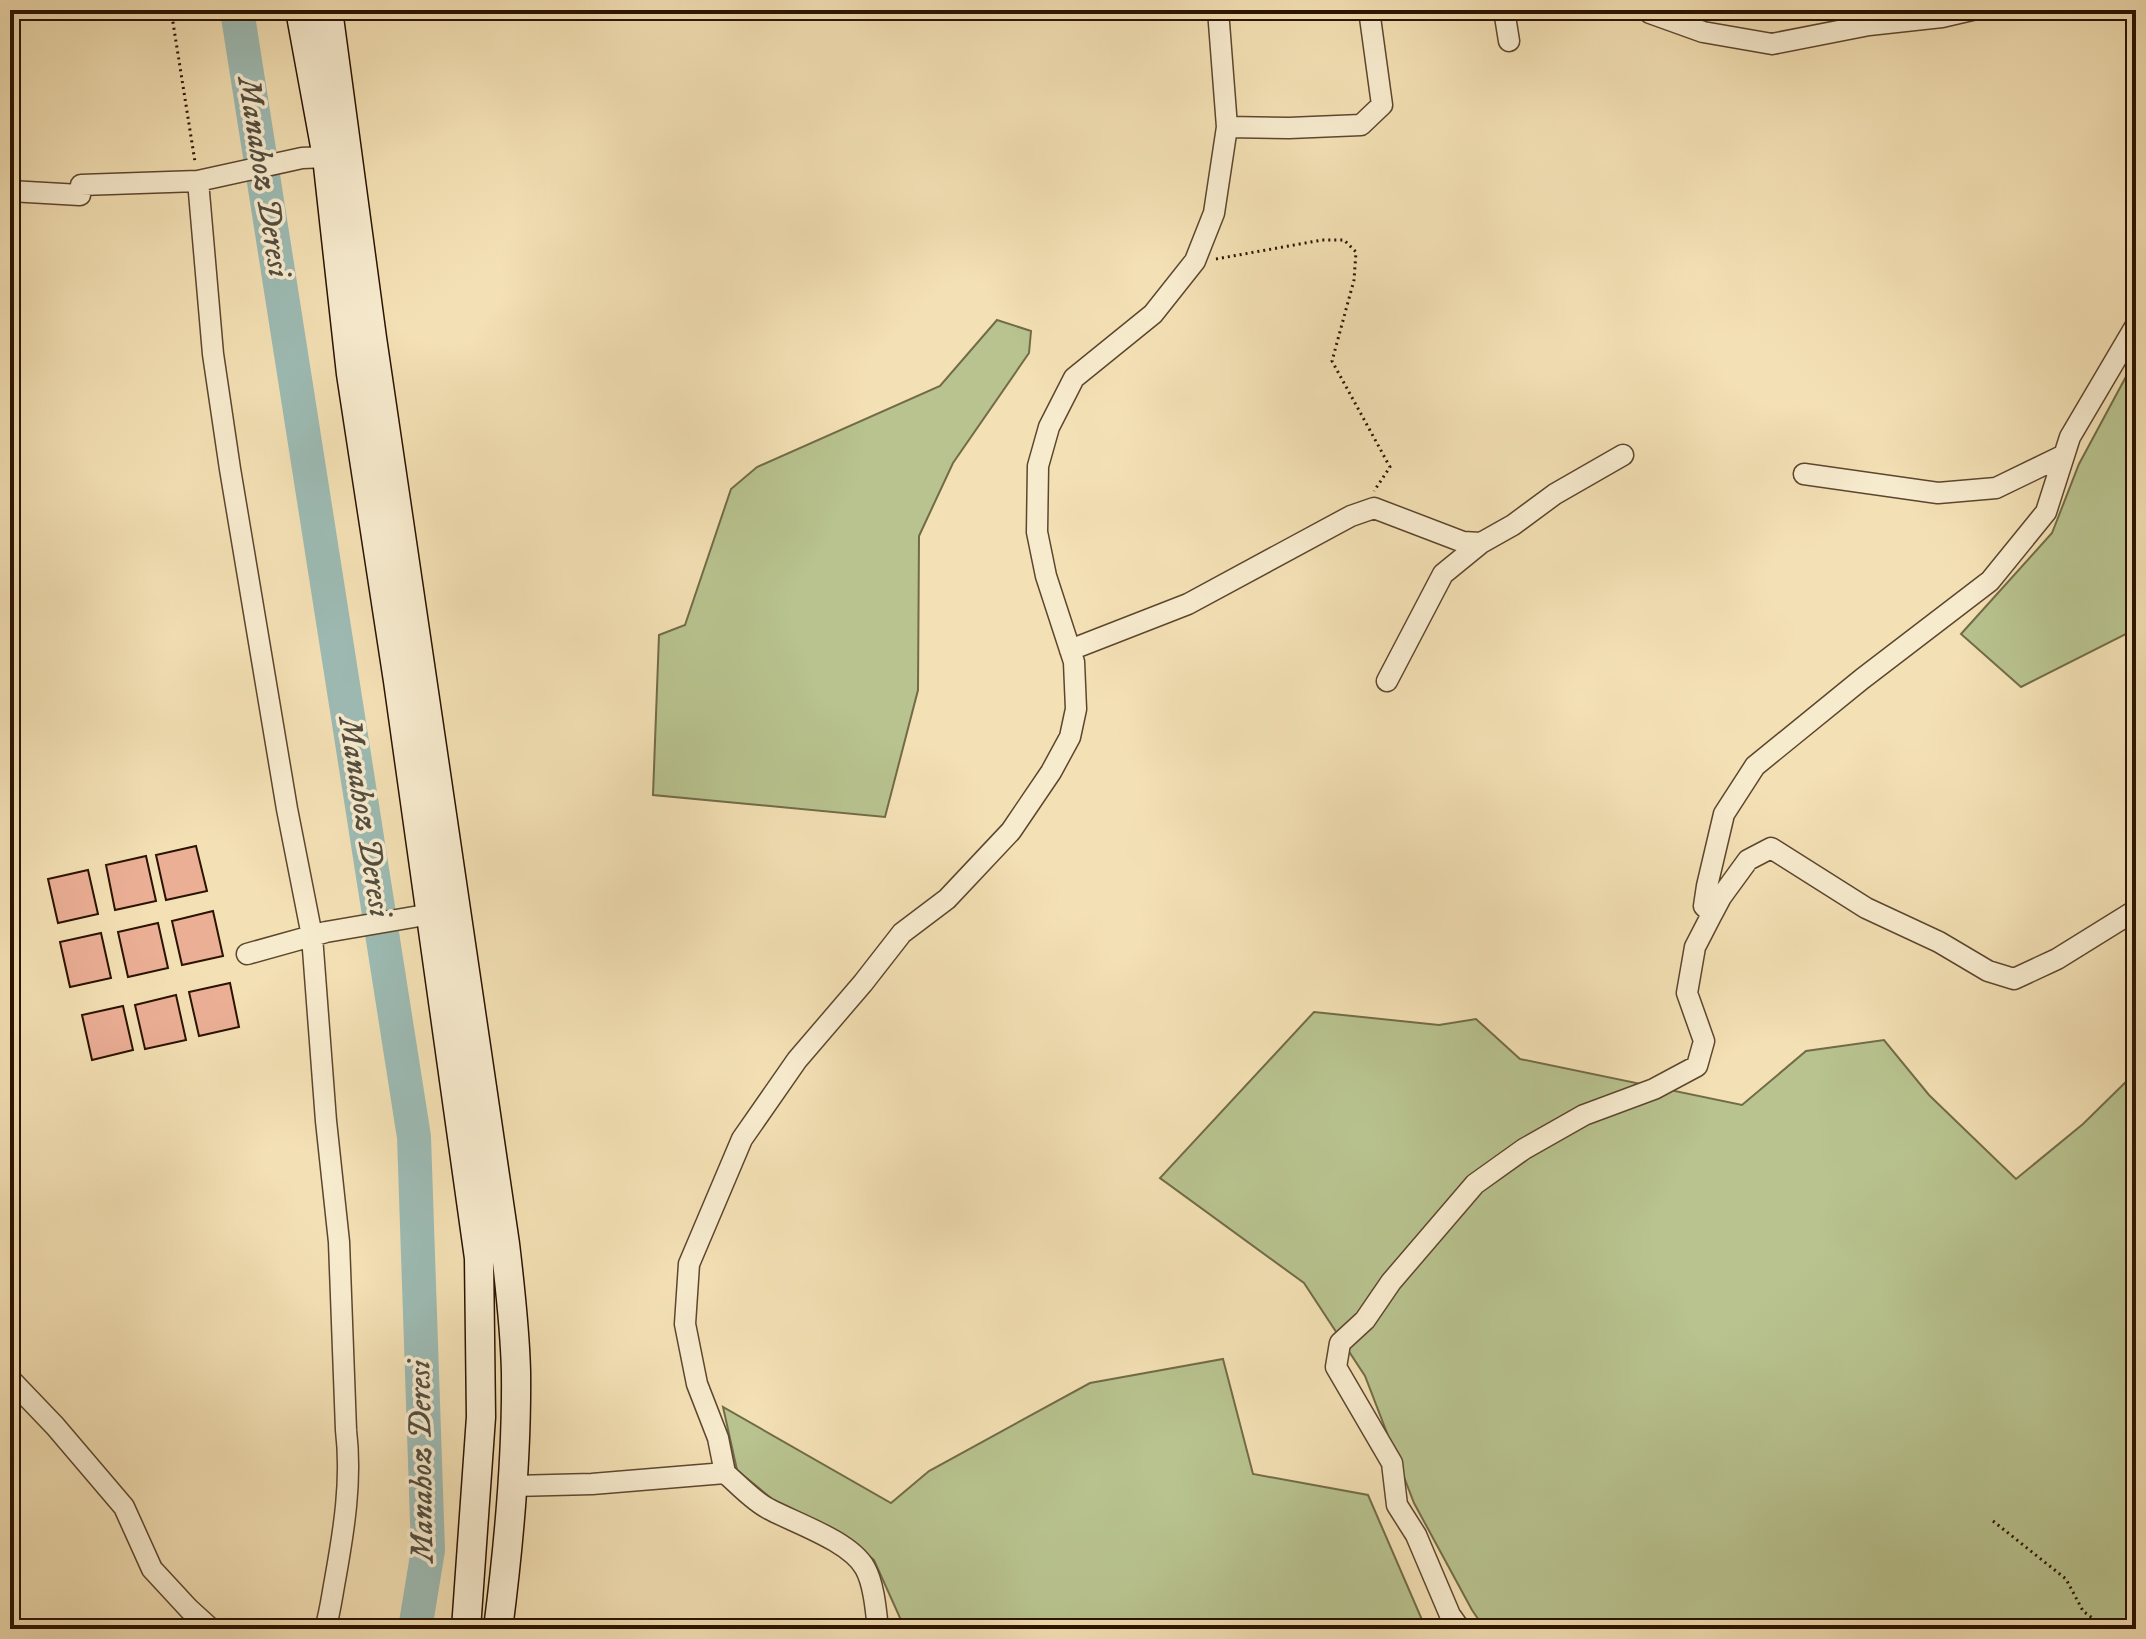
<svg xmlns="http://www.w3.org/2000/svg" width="2146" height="1639" font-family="'IM FELL DW Pica',serif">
<rect width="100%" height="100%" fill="#f3e0b4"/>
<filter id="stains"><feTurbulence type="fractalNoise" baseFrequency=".0025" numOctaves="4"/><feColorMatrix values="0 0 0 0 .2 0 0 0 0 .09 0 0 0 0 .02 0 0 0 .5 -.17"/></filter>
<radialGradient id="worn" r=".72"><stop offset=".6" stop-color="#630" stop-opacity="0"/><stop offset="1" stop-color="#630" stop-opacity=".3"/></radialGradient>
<path fill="#b8c38f" stroke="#726b48" stroke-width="2" d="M997,320L1031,331L1029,353L953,463L919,536L918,690L885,817L653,795L659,635L685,625L731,489L757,467L940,386Z
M2136,358V629L2021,687L1961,634L2052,533L2079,464Z
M1314,1012L1439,1025L1476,1019L1520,1059L1742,1105L1806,1051L1884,1040L1929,1095L2016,1179L2083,1124L2136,1072V1629H1485L1472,1610L1414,1503L1365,1376L1304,1283L1160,1178Z
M1223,1359L1253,1474L1368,1495L1426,1629H905L874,1560L846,1536L778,1504L737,1470L723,1407L891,1503L929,1471L1090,1383Z"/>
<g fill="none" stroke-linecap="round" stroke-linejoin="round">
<path stroke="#9dbbb4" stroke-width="34" d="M237,10L414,1137L428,1550L415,1629"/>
</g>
<path fill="#ebaf96" stroke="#2b1301" stroke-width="2" d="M196,846L207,891L166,900L156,855Z
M146,856L156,901L115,910L106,865Z
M88,870L98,914L58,923L48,879Z
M213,911L223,956L182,965L172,921Z
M158,923L168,968L128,977L118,932Z
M101,933L111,978L70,987L60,942Z
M230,983L239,1027L199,1036L189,992Z
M176,995L186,1040L145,1049L135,1005Z
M123,1006L133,1050L92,1060L82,1015Z"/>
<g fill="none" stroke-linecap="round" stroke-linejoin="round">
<g stroke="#5d462e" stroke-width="23">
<path id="street" d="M1504,10L1509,41
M1647,10L1650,13L1703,32L1772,44L1869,25L1942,17L1972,10
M1227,127L1289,128L1361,125L1382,105L1369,10
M198,181L213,354L230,469L287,809L312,936L326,1121L339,1242L346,1430C352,1480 344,1530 335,1580C332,1596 330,1613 325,1629
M10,191L80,195L81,185L198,181L302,158L327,157
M2136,325L2070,437L2046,512L1990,581L1862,679L1755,766L1724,814L1707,886L1704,906L1712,914L1721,897L1748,860L1771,848L1866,908L1939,942L1988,971L2014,979L2057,959L2136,910
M1804,474L1938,493L1996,488L2064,455
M1070,650L1188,604L1351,516L1374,508L1463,542L1481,543L1513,525L1555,494L1623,455
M1387,681L1443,574L1481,543
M247,954L326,932L431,914
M10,1379L55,1426L124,1507L152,1569L189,1609L211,1629
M725,1473C739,1485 753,1501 769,1509C795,1523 850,1541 865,1568C874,1584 876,1611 878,1629
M513,1486L592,1484L725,1473L718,1438L697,1384L685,1324L689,1264L742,1139L797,1060L863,983L902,933L947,899L1011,831L1051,772L1070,737L1076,709L1074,662L1046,576L1037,532L1038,466L1049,427L1074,378L1153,314L1195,261L1214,213L1227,127L1218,10
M1460,1629L1450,1615L1416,1535L1397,1505L1392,1463L1336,1367L1340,1343L1365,1320L1391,1282L1475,1184L1524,1149L1584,1115L1654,1089L1697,1066L1704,1041L1687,993L1695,947L1712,914"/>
</g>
<g stroke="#2b1301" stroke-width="31">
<path id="secondary" d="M300,10L327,157L351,374L398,681L479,1258L481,1417L466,1629
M328,10L372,338L505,1244C510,1286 515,1329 516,1372C517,1458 509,1544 498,1629"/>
</g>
<path stroke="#2b1301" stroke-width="3" stroke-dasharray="2 4" stroke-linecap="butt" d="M171,10L195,162
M1216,259L1322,240H1344L1356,252L1354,280L1332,361L1390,467L1374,491
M1993,1521L2066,1579L2083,1611L2107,1629"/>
<use href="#street" stroke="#f7ebce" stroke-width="20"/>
<use href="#secondary" stroke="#f7ebce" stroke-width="28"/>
</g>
<g text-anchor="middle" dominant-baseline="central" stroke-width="7" stroke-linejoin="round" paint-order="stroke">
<g font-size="32" font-style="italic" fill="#534e40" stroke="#f7ebce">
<text transform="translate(263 177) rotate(81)">Manahoz Deresi</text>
<text transform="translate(364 817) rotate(81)">Manahoz Deresi</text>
<text transform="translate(422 1461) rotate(-91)">Manahoz Deresi</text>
</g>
</g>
<rect width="2146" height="1639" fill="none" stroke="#f3e0b4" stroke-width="40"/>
<rect x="12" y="12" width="2122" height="1615" fill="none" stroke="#2b1301" stroke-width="4"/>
<rect x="20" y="20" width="2106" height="1599" fill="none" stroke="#2b1301" stroke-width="2"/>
<rect width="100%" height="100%" filter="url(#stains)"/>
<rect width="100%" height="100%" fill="url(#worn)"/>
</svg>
